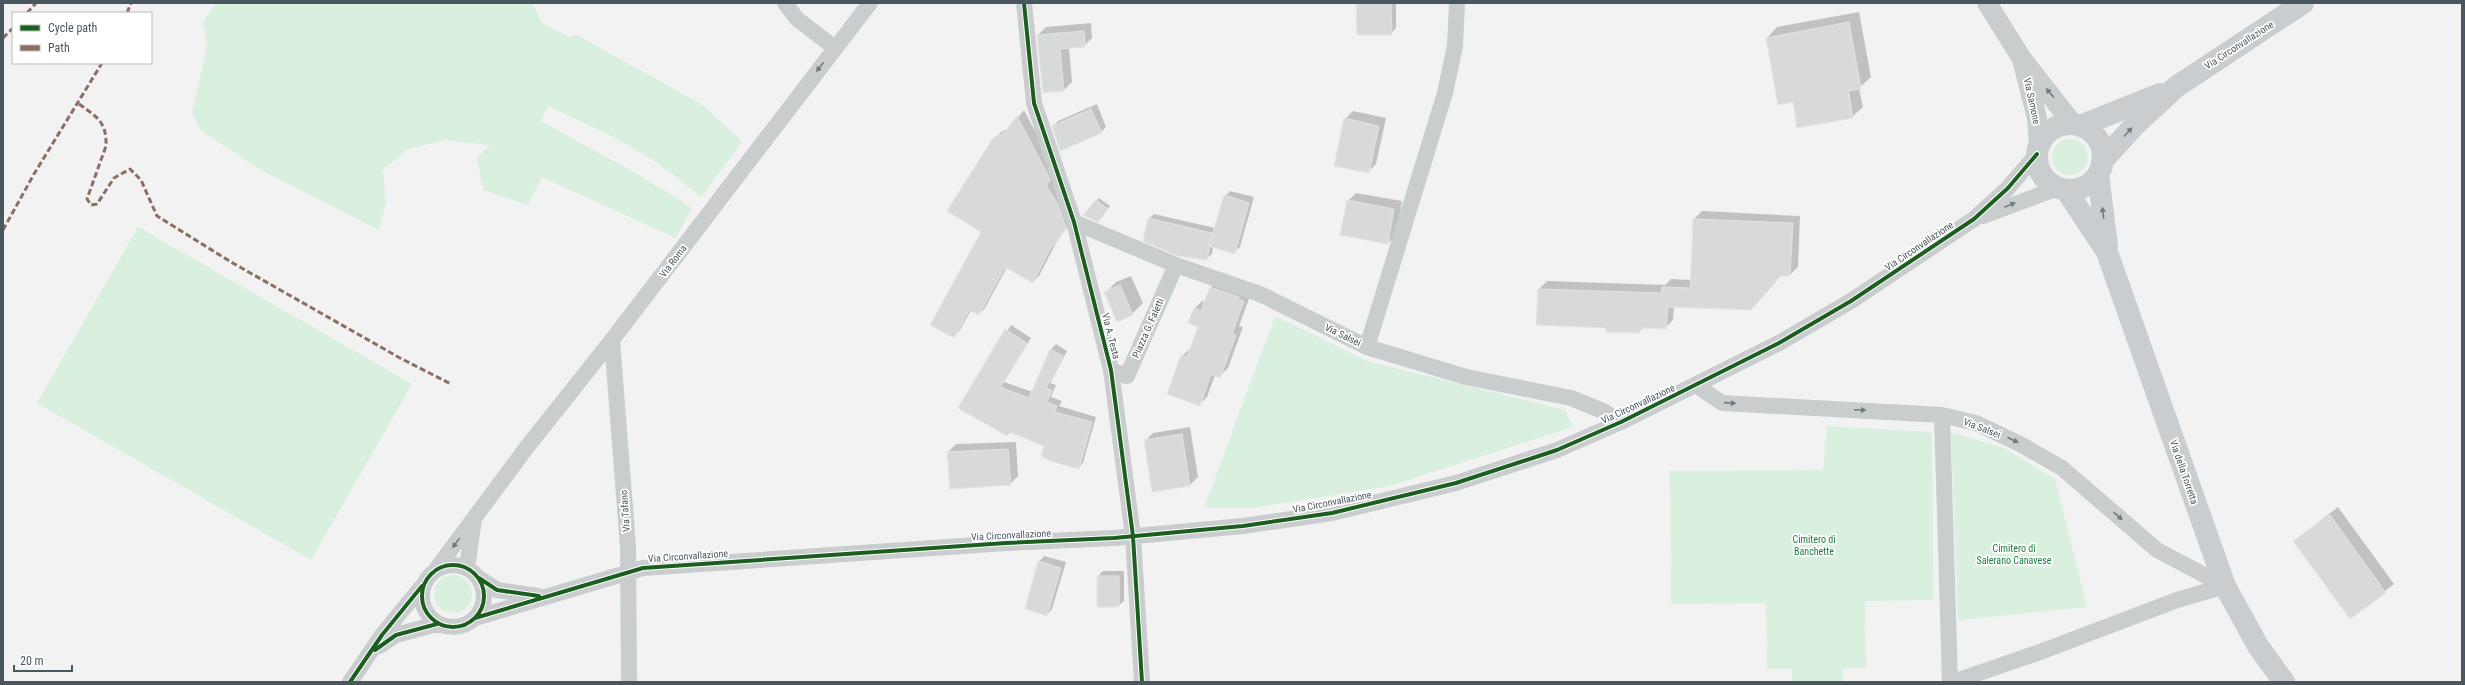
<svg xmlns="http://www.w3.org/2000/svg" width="2465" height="685" font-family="'Roboto Condensed',sans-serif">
<rect width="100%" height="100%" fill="#f2f2f2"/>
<path fill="#d8f0dd" d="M216,3H533L542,23L569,37L577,35L703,105L742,142L701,197L659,164L612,136L548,106L541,121L639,175L692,208L676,238L542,177L528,205L483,190L477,158L490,145L445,140L408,149L383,170L386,203L379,230L261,170L199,129L192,112L207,46L203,22Z
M2052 157a18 18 0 1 1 36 0a18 18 0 1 1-36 0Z
M138,227L412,384L311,560L37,403Z
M1275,316L1367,361L1565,410L1573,427L1389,486L1253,508H1204Z
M1827,426L1932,432L1933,600L1865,601L1866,668H1843V682H1792V669H1767L1766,603L1671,604L1670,471L1823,470Z
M1951,432L2004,448L2055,479L2087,607L1958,620Z
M434 594a19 19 0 1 1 38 0a19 19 0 1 1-38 0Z"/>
<path fill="#0003" fill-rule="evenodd" d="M1357,3H1396V28L1391,34Z
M1859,12L1871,77L1859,88L1863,107L1852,117L1793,101L1779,104L1767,38L1777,27ZM1848,86L1852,110H1850L1846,87Z
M1091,23L1092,38L1084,46L1069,47L1072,82L1064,90L1038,35L1046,27Z
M1097,104L1106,127L1101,132L1053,126L1058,121Z
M1024,110L1054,168L1072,220L1056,243L1039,276L1033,282L1007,267L985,308L979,314L971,310L960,330L954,337L982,232L994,139L1001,132L1010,128Z
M1353,111L1386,118L1376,164L1368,172L1345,119Z
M1230,191L1254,197L1240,247L1234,252L1213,246L1212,254L1206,259L1149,219L1154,214L1215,228L1225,196Z
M1356,193L1402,201L1396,235L1388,243L1348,201Z
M1099,198L1110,206L1101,218L1086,216Z
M1702,211L1800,216L1798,267L1790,275H1782L1674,307L1673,320L1665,328L1644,327L1639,332L1607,327L1539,289L1547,281L1665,285L1671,279L1691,280L1694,219Z
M1131,276L1143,303L1132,314L1117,320L1105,293L1116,282Z
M1219,279L1251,293L1239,326L1243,327L1228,368L1220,376L1215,375L1207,397L1199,405L1182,356L1191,348L1199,326L1194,309L1202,301L1205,302L1211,287Z
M1011,325L1031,338L1004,382L1033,392L1051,349L1056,344L1067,351L1050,383L1056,385L1051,397L1062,401L1059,406L1096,417L1083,463L1078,468L1045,446L1010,432L1007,435L960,408Z
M1190,427L1198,477L1190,485L1153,491L1145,441L1153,433Z
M1016,442L1018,476L1010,484L948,452L956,444Z
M2338,507L2394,584L2350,618L2294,541Z
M1044,556L1066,562L1052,609L1047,615L1039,562Z
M1103,571H1124V601L1118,606H1098V576Z"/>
<path fill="#d8dada" stroke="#e3e4e5" d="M1356,3H1391L1392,35H1357Z
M1849,22L1861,89L1848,91L1853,118L1797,128L1793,102L1778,105L1766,38Z
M1084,31L1085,47L1060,49L1064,91L1043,93L1037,35Z
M1091,109L1102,133L1060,151L1052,126Z
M1017,116L1048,175L1050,180L1046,186L1058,204L1066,228L1049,251L1033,283L1005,267L979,315L969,310L954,338L930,325L981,232L947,211L993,138L1005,132Z
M1344,118L1379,126L1369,173L1334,166Z
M1224,195L1249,203L1235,254L1209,246Z
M1096,200L1108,209L1098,222L1083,215Z
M1347,200L1394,209L1388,244L1340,235Z
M1148,218L1212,233L1207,260L1178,256L1143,241Z
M1693,219L1793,223L1790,276H1781L1751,310L1668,307L1666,329L1640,328V333L1606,332V328L1536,325L1538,289L1662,293V287L1690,288Z
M1120,285L1133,315L1117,322L1104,292Z
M1210,287L1239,297L1238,299L1244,301L1232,334L1236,335L1220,378L1211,374L1200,406L1167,394L1181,355L1187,357L1198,327L1188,323L1194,308L1201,311Z
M1005,329L1027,343L1000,387L1029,398L1050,349L1063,356L1046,388L1052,390L1047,402L1057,406L1055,412L1092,422L1079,469L1050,461L1041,456L1044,446L1007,431V436L958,408Z
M1182,434L1190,486L1152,492L1144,440Z
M1008,449L1011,485L950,489L947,452Z
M2330,515L2386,593L2350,619L2293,541Z
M1038,561L1061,568L1047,616L1025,609Z
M1097,576H1119V607H1097Z"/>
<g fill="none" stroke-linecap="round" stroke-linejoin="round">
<path stroke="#c9cdce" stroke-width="16" d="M785,3L797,19L835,48
M1024,3L1034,103L1074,222L1111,370L1133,536L1142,682
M1983,216L2058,188
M1074,222L1176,265L1260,294L1367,347L1466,377L1571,398L1605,412L1621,422
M612,340L628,547L629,682
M1367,347L1445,93L1455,46L1457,3
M1111,370L1127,376L1176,265
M1696,385L1722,403L1942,415L1976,423L2020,444L2062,468L2157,550L2225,586
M1942,415L1950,682
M422 596a31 31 0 1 1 62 0a31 31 0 1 1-62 0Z
M437,568L527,447L612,340L870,3
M467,568L474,519
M479,578L497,590L538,596
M475,618L643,568L1006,543L1114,538L1243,526L1332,513L1456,483L1557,450L1621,422L1779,343L1851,301L1974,219L2008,188L2037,154
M379,646L396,635L437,624
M350,682L382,635L423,585
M1953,682L2040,652L2177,600L2225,586"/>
<path stroke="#c9cdce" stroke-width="20" d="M1987,3L2022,59L2073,124
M2023,63L2037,118L2039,143"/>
<path stroke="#cacdcf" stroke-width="22" d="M2037 157a33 33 0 1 1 66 0a33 33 0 1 1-66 0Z
M2080,126L2160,94
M2102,161L2134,126L2176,87L2303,3
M2098,174L2107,246
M2066,190L2107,252L2225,586L2258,646L2284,682"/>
<path stroke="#8d6e63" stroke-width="3" stroke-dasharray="6 3" stroke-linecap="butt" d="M27,13L36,3
M127,13L131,3
M3,38L13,28
M79,104C97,117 107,122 106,146L87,199L91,205L97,204L114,178L130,169L141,180L157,216L231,262L400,358L451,384
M3,230L34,174L102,63"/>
<g stroke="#fff" stroke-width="6">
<path id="cycleway" d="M1024,3L1034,103L1074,222L1111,370L1133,536L1142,682
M422 596a31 31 0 1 1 62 0a31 31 0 1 1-62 0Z
M479,578L497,590L539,596
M475,618L643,568L1006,543L1114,538L1243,526L1332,513L1456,483L1557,450L1621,422L1779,343L1851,301L1974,219L2008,188L2037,154
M375,650L396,635L437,624
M350,682L382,635L422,586"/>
</g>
<use href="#cycleway" stroke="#1b5e20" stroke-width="4"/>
</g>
<defs><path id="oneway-solid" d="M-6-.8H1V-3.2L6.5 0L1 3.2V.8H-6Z"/></defs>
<g fill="#6f7a80">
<use href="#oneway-solid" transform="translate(820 67) rotate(128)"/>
<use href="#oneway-solid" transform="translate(2050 93) rotate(-130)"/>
<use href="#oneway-solid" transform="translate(2010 205) rotate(-22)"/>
<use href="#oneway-solid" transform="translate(1730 403) rotate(4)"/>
<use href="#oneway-solid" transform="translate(1860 410) rotate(3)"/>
<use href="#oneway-solid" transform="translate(2013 440) rotate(24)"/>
<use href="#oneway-solid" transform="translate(2118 516) rotate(41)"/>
<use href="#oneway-solid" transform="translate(456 543) rotate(126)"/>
</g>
<g fill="#707a80">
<use href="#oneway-solid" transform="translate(2128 132) rotate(-48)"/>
<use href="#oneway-solid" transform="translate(2103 213) rotate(-97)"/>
</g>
<g text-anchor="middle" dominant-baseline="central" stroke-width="3.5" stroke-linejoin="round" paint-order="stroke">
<g font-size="10" fill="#49575e" stroke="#fff">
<text transform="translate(2239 45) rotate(-33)">Via Circonvallazione</text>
<text transform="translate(2032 101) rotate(78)">Via Samone</text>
<text transform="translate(1919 246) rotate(-34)">Via Circonvallazione</text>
<text transform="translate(673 261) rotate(-53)">Via Roma</text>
<text transform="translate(1148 328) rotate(-66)">Piazza G. Faletti</text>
<text transform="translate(1343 335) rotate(26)">Via Salsei</text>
<text transform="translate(1111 336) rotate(76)">Via A. Testa</text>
<text transform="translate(1638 404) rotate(-25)">Via Circonvallazione</text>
<text transform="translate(1982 428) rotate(21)">Via Salsei</text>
<text transform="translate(2184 472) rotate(71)">Via della Torretta</text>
<text transform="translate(1332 502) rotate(-11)">Via Circonvallazione</text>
<text transform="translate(625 511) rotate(-94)">Via Tafano</text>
<text transform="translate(1011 535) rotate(-3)">Via Circonvallazione</text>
<text transform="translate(688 556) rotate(-4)">Via Circonvallazione</text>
</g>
<g font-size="10" fill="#1c7d3e" stroke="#fff">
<text x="1814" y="539">Cimitero di<tspan x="1814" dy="12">Banchette</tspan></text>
<text x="2014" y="548">Cimitero di<tspan x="2014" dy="12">Salerano Canavese</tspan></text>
</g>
</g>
<rect width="2465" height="685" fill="none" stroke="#49575e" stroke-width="8"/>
<rect x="12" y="12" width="140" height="52" fill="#ffffff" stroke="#b6bcbf"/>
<rect x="20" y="25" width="20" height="6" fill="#1b5e20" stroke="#b6bcbf"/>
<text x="48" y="32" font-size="12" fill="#49575e">Cycle path</text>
<rect x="20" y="45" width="20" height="6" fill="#8d6e63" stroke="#b6bcbf"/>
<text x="48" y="52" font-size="12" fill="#49575e">Path</text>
<path d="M14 665v6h58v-6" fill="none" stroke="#49575e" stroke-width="2"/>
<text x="20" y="665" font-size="12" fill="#49575e" stroke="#ffffff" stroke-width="3" paint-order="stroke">20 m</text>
</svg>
